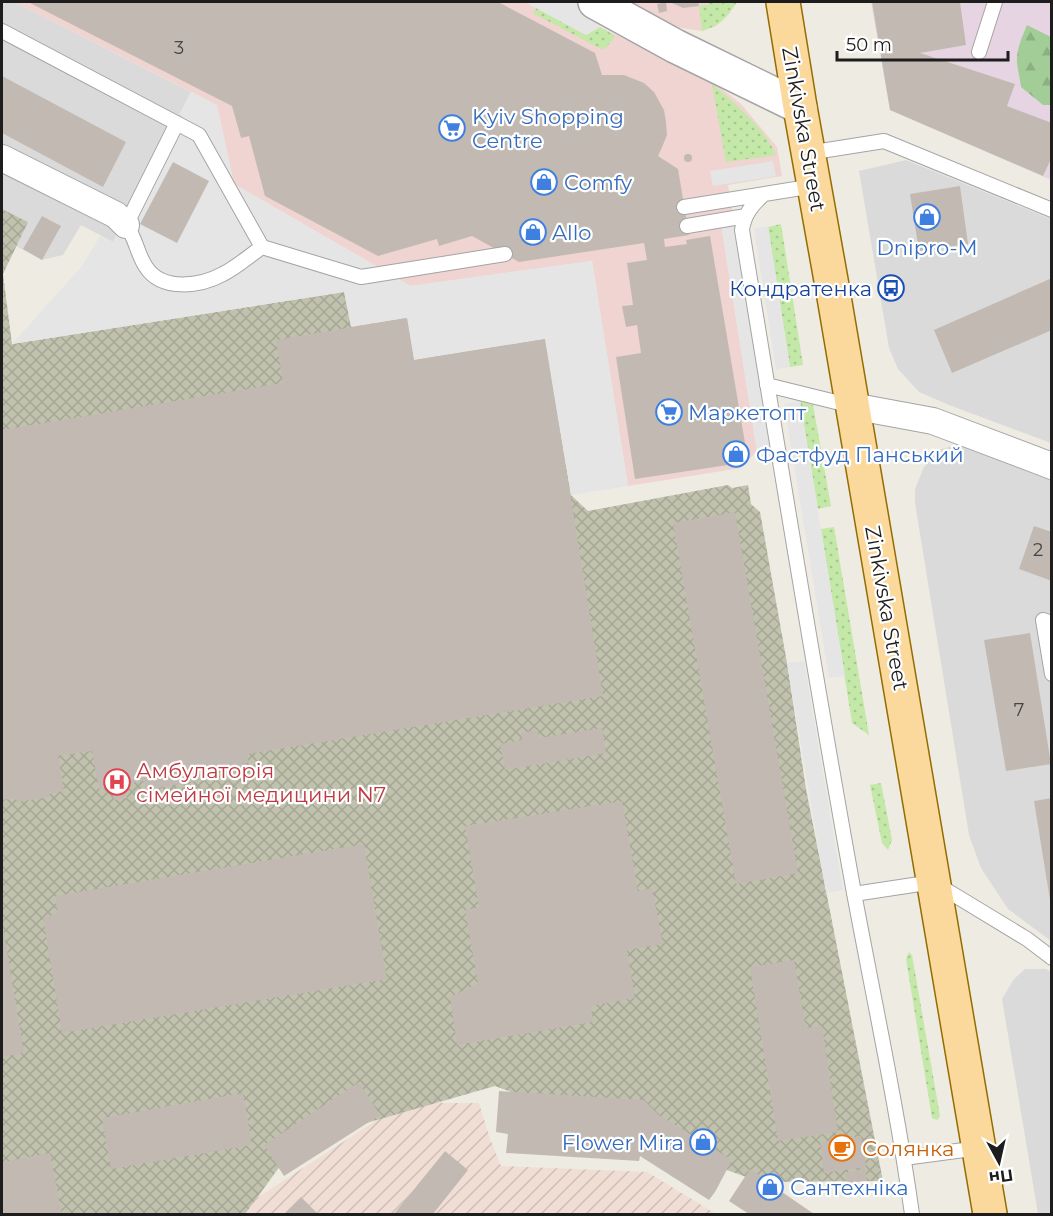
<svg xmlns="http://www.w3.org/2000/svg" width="1053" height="1216" font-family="Montserrat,sans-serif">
<defs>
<pattern id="military-furrows" width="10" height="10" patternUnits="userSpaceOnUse" patternTransform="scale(1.5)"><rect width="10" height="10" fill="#f0ded5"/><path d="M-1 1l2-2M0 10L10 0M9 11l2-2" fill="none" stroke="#cdbeb6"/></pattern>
<pattern id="construction-cross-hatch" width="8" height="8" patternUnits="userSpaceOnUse" patternTransform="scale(1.5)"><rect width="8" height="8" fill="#c1c2ae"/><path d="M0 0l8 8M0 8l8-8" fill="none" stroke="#a5a695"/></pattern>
<pattern id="grass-dots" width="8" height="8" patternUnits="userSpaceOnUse" patternTransform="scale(1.5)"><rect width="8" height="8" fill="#c3e8a8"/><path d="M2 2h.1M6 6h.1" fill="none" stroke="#a7c790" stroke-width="1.8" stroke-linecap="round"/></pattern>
<pattern id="forest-firs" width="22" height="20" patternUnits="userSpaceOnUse" patternTransform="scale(1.5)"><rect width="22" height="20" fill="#a3cd97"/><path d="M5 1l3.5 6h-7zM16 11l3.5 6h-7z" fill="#8cb082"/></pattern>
</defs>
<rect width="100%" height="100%" fill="#eeebe2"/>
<path fill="#dbdada" d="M2,2H15L191,92L113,242L81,225L63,255L42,260L16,246L27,222L2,209Z
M906,160L1051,219V443L949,405L919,392L898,369L889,348L859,171Z
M956,445L974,448L1051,478V941L1008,909L981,868L969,835L915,503V489L924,467L938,450Z
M1025,969H1046L1051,972V1214H1038L1002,999L1014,979Z"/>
<path fill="#efd4d1" d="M15,2H525L586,35L600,27L713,82L741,104L777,147L782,176L728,185L734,221L721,224L757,451L741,468L628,486L592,261L411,286L234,184L217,105Z
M619,2H737L729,14L716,26L702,31L668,26Z"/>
<path fill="#e7d4e2" d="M871,2H1051V180L890,110Z"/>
<path fill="url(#military-furrows)" d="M403,1103H479L489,1136L501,1166L647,1172L716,1214H232Z"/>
<path fill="url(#construction-cross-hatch)" d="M2,209L28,222L3,274L12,344L344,292L407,318L414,360L545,339L571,495L588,511L728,485L732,488L748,485L751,504L760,512L787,663L806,789L883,1181L760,1182L495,1086L297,1143L245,1214H2Z"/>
<path fill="url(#grass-dots)" d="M708,2H737C726,18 721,25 702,31L699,6L709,5Z
M536,8L586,35L600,27L615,36L606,48L601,49L533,13Z
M712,84C733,101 766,130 776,155L726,162Z
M781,224L803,365L790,367L768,227Z
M800,401L813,405L831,506L818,509Z
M834,527L869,735L852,723L821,529Z
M881,783L892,840L888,850L882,843L870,785Z
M909,952L912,955L940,1116L937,1120L932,1118L906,959Z"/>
<path fill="url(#forest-firs)" d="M1027,25L1051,37V105H1043L1021,87C1020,79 1018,71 1017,63C1016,50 1022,37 1027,25Z"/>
<path fill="#e5e5e5" d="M525,2H595L610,10L600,27L586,35Z
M191,92L217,105L234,184L411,286L592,261L628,486L571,495L544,339L414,360L407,318L351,327L344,292L12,344L82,266L100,236L113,242Z
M773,161L776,176L713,186L710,171Z
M734,221L771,448L757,451L721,223Z
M768,226L790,367L776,369L754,229Z
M800,401L845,676L829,678L784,404Z
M804,661L843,890L826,893L787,663Z"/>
<path fill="#c2bab2" d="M28,2H498L595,53L602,75H624L644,83L654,92L664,110L666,122L667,135L663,145L658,156L678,169L689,235L664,239L665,247L687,244L686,240L710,236L745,443L725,446L728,465L635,479L616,357L641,353L637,325L626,327L622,306L633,305L627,263L647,260L644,243L519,262L472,236L439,246L437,239L378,256L265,196L249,136L241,138L232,106Z
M666,2L667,11L659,13L657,4Z
M672,2H698L699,6L683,8L672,3Z
M872,2H960L966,45L920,53L1015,84L1007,106L1052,123V157L1043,176L890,110Z
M2,76L126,142L103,187L2,133Z
M684 158a4 4 0 1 1 8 0a4 4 0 1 1-8 0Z
M173,162L209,181L177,243L140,224Z
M960,186L968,244L919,251L910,194Z
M42,216L61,226L42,260L23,249Z
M1052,278V330L952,373L934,330Z
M407,318L414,360L545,339L603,696L248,754V763L237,765L239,778L226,781L224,767L205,771L207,779L146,790L144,781L124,784L127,798L114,800L111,787L99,789L92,751L58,756L64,791L49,794L50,797L17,802L16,798L2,800V430L283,383L276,340Z
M742,446L745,461L731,463L728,448Z
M735,512L798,873L736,884L673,523Z
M1034,526L1052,532V581L1019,569Z
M1030,633L1051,764L1006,771L984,640Z
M602,728L606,753L505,770L500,744L522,740L521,733L538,730L539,738Z
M1052,798V900H1050L1034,801Z
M622,801L638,891L652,888L663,944L627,950L635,998L591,1006L593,1022L457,1045L450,997L478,983L465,910L479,907L465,826Z
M364,844L387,979L62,1033L43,917L58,914L55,896Z
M2,927H3L24,1053L2,1057Z
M794,960L806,1028L822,1026L838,1132L778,1141L750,967Z
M359,1082L380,1115L284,1176L264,1145Z
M499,1091L644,1100L659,1115L732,1160L715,1192L709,1200L640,1156L639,1161L506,1153L508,1134L496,1132Z
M243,1093L252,1145L111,1169L102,1118Z
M861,1136L866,1167L824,1173L820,1142Z
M445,1151L468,1170L433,1214H394Z
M50,1153L62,1214H2V1162Z
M865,1168L867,1180L847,1184L845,1173Z
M750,1169L782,1192L814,1214H749L729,1201Z
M301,1197L318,1214H284Z"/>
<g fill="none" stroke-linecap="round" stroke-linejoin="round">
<g stroke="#a4a4a4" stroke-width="16">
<path id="service" d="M2,31L199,135L262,247L361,277L505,254
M979,52L995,2
M177,123L126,225C136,238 137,254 146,267C162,292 201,286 223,274C237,267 249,256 262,247
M808,153L884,141L1052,210
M764,194C753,204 744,214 742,230C778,451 814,672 854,893C874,1000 897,1107 912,1214
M684,207L814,186
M687,226L746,216
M767,385L852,406
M1052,623L1043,620L1052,674
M854,894L933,882L1027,939L1052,958
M904,1158L979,1148"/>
</g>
<g stroke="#a4a4a4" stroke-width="28">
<path id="minor" d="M2,158L116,215L126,225
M852,406L933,421L1052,466"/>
</g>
<g stroke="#a4a4a4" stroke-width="36">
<path id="tertiary" d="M595,2L675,46L800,107"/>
</g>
<g stroke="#946d02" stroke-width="36">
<path id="primary" d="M783,2L800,107L834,297L990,1214"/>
</g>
<use href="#service" stroke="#fff" stroke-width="14"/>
<use href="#minor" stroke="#fff" stroke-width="26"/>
<use href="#tertiary" stroke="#fff" stroke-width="33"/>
<use href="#primary" stroke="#fbd89b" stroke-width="33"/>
</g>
<defs>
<g id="supermarket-ring" transform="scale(1.35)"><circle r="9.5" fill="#fff" stroke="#3f7fe0" stroke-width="1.5"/><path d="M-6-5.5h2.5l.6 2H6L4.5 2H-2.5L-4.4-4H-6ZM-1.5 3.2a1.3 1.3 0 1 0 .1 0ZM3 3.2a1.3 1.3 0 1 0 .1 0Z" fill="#3f7fe0"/></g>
<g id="shop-ring" transform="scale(1.35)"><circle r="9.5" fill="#fff" stroke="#3f7fe0" stroke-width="1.5"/><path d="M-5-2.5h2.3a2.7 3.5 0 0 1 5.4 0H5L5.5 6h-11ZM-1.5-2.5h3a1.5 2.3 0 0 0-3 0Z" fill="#3f7fe0"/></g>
<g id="bus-ring" transform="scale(1.35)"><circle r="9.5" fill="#fff" stroke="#1a4fb4" stroke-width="1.5"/><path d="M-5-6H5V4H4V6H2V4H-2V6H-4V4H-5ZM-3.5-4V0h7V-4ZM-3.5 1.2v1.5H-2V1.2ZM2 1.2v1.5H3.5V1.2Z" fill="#1a4fb4"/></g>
<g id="hospital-ring" transform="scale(1.35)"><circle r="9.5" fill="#fff" stroke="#e0444e" stroke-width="1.5"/><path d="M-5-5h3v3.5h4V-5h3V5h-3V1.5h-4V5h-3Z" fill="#e0444e"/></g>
<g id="cafe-ring" transform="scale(1.35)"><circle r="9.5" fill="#fff" stroke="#e8710a" stroke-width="1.5"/><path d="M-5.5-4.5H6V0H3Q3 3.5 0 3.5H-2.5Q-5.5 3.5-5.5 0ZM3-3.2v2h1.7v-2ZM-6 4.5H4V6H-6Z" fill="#e8710a"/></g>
</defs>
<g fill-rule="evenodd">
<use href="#supermarket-ring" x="452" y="128"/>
<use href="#shop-ring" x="544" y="182"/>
<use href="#shop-ring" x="927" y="217"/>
<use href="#shop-ring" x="533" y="232"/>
<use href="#bus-ring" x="891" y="288"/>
<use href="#supermarket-ring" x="669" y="412"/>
<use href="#shop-ring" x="736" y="454"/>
<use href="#hospital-ring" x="117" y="782"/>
<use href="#shop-ring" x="703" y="1142"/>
<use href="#cafe-ring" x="842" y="1148"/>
<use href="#shop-ring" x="770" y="1187"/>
</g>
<g text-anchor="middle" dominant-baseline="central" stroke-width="4.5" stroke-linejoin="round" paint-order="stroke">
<g font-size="18" fill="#464442">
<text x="179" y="48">3</text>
<text x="1038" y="550">2</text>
<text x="1019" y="710">7</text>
</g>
<g font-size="21" fill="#366cbe" stroke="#fff" text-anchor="start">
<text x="472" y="116">Kyiv Shopping<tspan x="472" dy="24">Centre</tspan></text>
<text x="564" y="182">Comfy</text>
<text x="552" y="232">Allo</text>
<text x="927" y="247" text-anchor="middle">Dnipro-M</text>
<text x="688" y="412">Маркетопт</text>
<text x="756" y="454">Фастфуд Панський</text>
<text x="684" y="1142" text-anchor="end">Flower Mira</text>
<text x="790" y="1187">Сантехніка</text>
</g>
<g font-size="21" fill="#1d1d1d" stroke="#fff">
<text transform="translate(804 129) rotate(80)">Zinkivska Street</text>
<text transform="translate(887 608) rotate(80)">Zinkivska Street</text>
</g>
<g font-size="21" fill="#164399" stroke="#fff" text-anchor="end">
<text x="872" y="288">Кондратенка</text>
</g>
<g font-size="21" fill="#be3a42" stroke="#fff" text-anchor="start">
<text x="136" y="770">Амбулаторія<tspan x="136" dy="24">сімейної медицини N7</tspan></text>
</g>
<g font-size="21" fill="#c56008" stroke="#fff" text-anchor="start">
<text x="862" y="1148">Солянка</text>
</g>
</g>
<rect width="1053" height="1216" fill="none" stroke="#1d1d1d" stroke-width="6"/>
<g transform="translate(999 1162) rotate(172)" stroke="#ffffff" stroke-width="4.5" paint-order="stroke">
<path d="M0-4.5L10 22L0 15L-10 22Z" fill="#1d1d1d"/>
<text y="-9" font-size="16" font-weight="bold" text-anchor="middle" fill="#1d1d1d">Пн</text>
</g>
<path d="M837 51v9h171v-9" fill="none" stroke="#1d1d1d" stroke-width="3"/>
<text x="846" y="51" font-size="18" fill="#1d1d1d" stroke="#ffffff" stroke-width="4.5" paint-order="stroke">50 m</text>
</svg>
